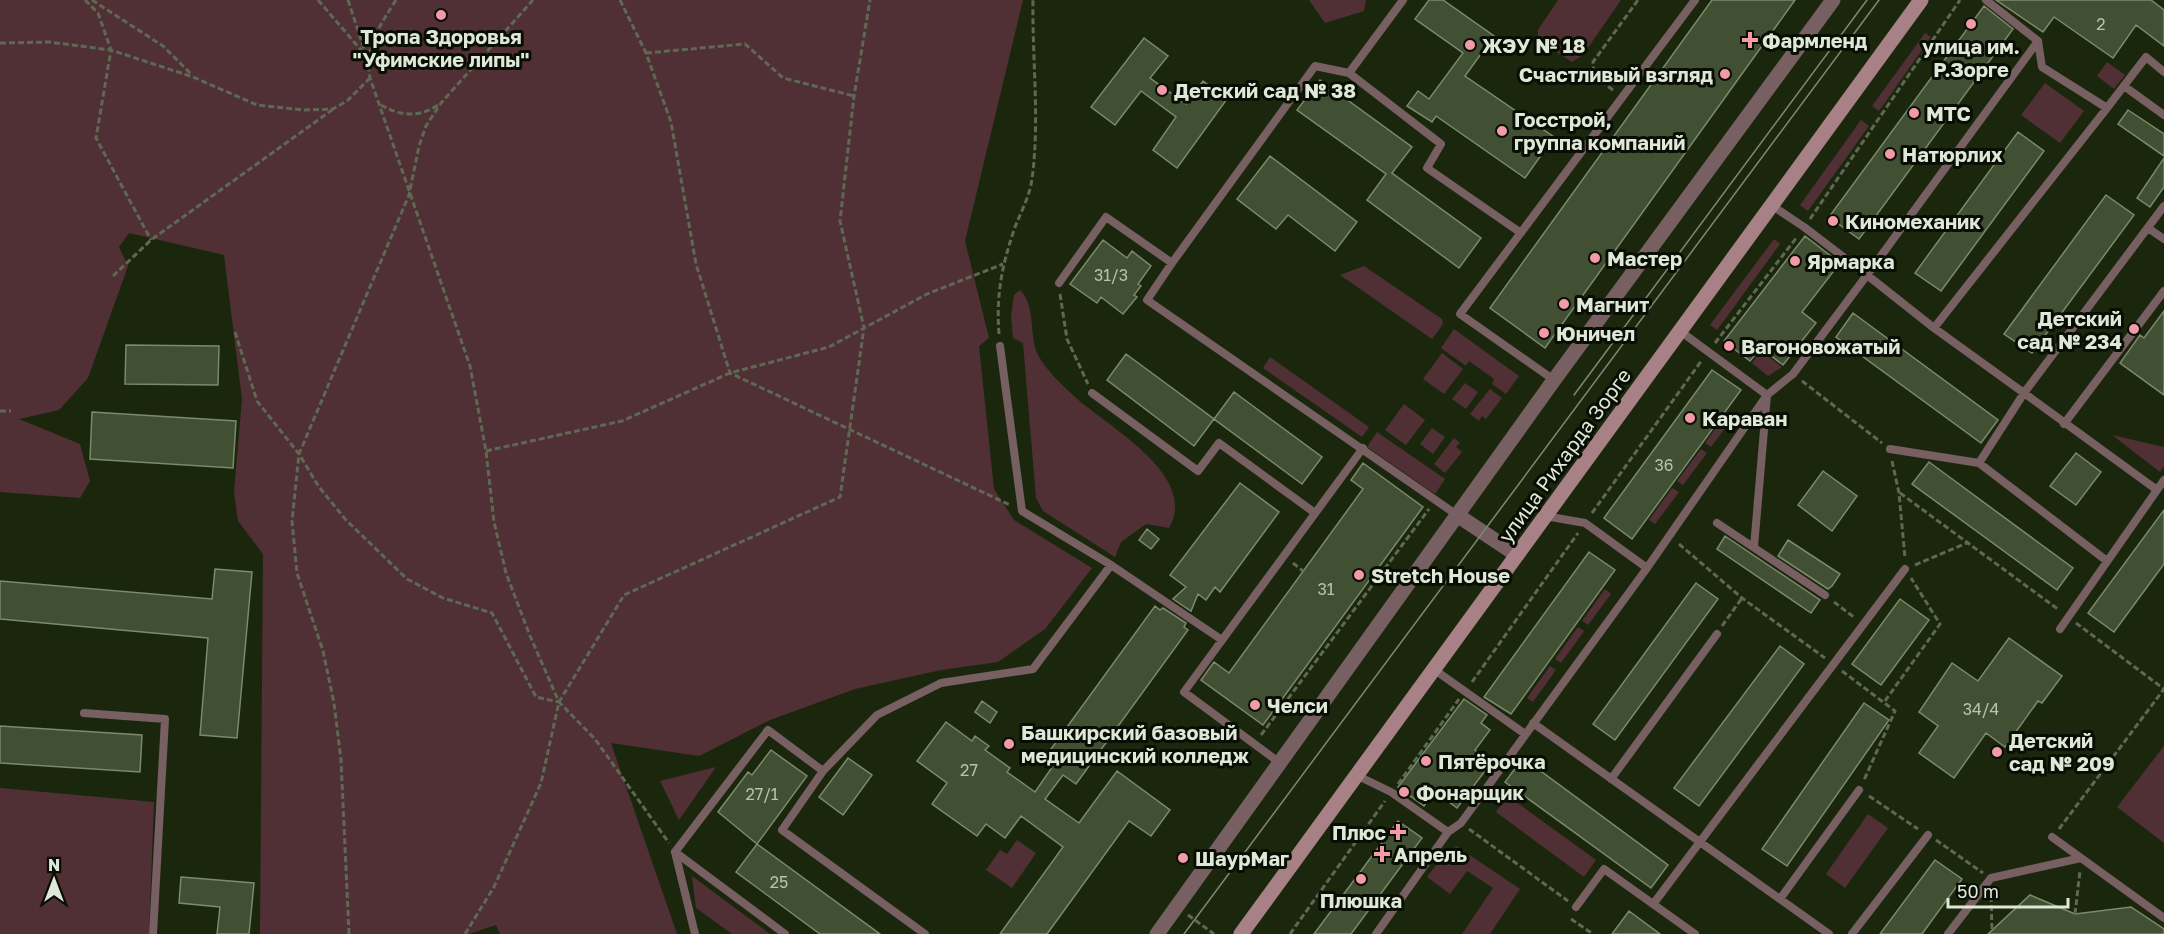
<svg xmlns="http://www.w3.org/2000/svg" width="2164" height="934" font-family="'Golos Text',sans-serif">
<rect width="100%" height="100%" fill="#1b270d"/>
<path fill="#503035" d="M0,0H1023L965,241L989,338L979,346L994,489L1014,520L1092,568L1045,629L998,662L941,670L855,689L770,720L699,756L611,743L677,934H500L496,925L469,934H260L263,554L238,521L234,492L242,399L224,255L129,233L119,247L128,266L88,378L59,410L19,419L80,444L90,481L80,498L0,492Z
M1309,0H1366L1364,11L1325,23Z
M1558,0H1621L1583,55L1572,62L1538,40V30Z
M1925,33L1931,37L1879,111L1872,106Z
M2107,62L2125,75L2114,89L2097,76Z
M2045,83L2084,111L2060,143L2021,115Z
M1861,120L1869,126L1808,211L1800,205Z
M1774,239L1780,244L1717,330L1710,325Z
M1364,266L1442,319L1443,324L1432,339L1340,275Z
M1020,290C1037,307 1028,334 1038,355C1045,369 1063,386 1075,397C1105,425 1200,475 1169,528L1146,524L1121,542L1115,557L1043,511L1036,498L1023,343L1013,338L1011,316L1014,295Z
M1454,329L1519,376L1506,394L1492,384L1494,379L1469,361L1466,366L1441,348Z
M1761,351L1782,367L1768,376L1752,363Z
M1442,353L1463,369L1444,394L1423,379Z
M1270,357L1369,427L1362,437L1263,368Z
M1465,383L1478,392L1466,409L1452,399Z
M1490,389L1502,398L1486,419L1482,416L1479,421L1470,414Z
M1404,404L1425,420L1406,445L1385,430Z
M1728,411L1734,416L1711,447L1705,443Z
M1432,428L1445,437L1433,454L1420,444Z
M1377,432L1445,479L1435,494L1367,447Z
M2112,435L2164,447V466L2160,472Z
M1454,438L1460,443L1456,447L1462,452L1445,473L1434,464Z
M1701,449L1707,453L1683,485L1677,481Z
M1672,488L1679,492L1655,524L1649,520Z
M1605,589L1611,594L1588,625L1582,621Z
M1578,627L1584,631L1561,663L1555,659Z
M1550,666L1556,670L1533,702L1527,698Z
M2164,746V843L2117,807Z
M716,767L679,820L660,781Z
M0,788L154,802L149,934H0Z
M1508,796L1596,860L1584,877L1496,812Z
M1868,814L1888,828L1845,888L1826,874Z
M1017,840L1036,853L1012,888L986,870L1000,850L1007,854Z
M1456,846L1520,889L1490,934H1462L1493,888L1467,871L1450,894L1427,877L1436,865H1443Z
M692,876L770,934H732L696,908Z"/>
<path fill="#414f33" stroke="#7b8a6c" stroke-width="1.5" d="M1429,0H1443L1494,36L1465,76L1554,137L1525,178L1436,116L1432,122L1407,106L1418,91L1429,99L1463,53L1415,19Z
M1712,0H1795L1545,348L1490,308Z
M1996,0H2151L2164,10V46L2136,25L2113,58L2054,17L2043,32Z
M1984,6L2013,29L1859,239L1829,217Z
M1144,38L1168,56L1150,78L1186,104L1203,81L1227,99L1177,168L1153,150L1176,117L1141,91L1115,125L1091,107Z
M1320,80L1412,147L1392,173L1481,238L1459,268L1367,200L1386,174L1297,110Z
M2128,110L2164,134V156L2118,124Z
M2018,132L2044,151L1941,291L1915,273Z
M1270,156L1357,222L1335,251L1288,215L1276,229L1237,199Z
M2164,158V187L2150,207L2137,198Z
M2106,195L2134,215L2032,353L2004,334Z
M1805,236L1840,263L1802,312L1816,323L1783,365L1761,348L1750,361L1724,341Z
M1103,240L1127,258L1132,251L1151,266L1138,284L1141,286L1134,295L1137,297L1123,314L1101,297L1097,303L1070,284Z
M2164,311V395L2120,363L2140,335L2144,338Z
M1853,313L1998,420L1981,443L1836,337Z
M126,345L219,346L218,385L125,384Z
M1126,354L1214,419L1194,446L1107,380Z
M1712,370L1741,390L1632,539L1604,518Z
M1234,392L1322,457L1302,484L1214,419Z
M92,412L236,421L233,468L90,459Z
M2076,453L2101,472L2076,505L2050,486Z
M1929,462L2073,568L2057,590L1912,484Z
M1363,463L1423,507L1263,725L1201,680L1214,662L1229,673L1363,489L1351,480Z
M1823,471L1857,496L1832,531L1798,505Z
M1240,483L1279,512L1220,592L1215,587L1206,600L1198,594L1191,611L1173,599L1186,587L1170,575Z
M2164,510V564L2114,632L2088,613Z
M1147,529L1159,539L1151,549L1139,540Z
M1725,536L1820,600L1811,613L1717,549Z
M1788,540L1840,574L1832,586L1828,589L1778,556Z
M1589,552L1615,570L1511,714L1484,697Z
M215,569L252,572L237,738L200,735L208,638L0,619V581L212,599Z
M1696,583L1718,599L1615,740L1593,724Z
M1900,599L1929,620L1881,685L1852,664Z
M1155,606L1160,610L1163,608L1186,623L1184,627L1188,630L1076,784L1063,775L1045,799L1079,823L1117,771L1170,810L1151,836L1129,821L1047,934H1000L1063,847L1021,816L1005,838L986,824L977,836L932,804L947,783L917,761L946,722L972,741L975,736L989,746L985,750L1010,768L1007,772L1035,792L1053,766L1043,760Z
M2009,638L2062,676L2042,703L2038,701L2005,747L1986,733L1954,778L1919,753L1938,726L1919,712L1952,663L1978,681Z
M1780,646L1804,664L1699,806L1674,788Z
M1464,699L1487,715L1481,723L1490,730L1475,750L1491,763L1457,808L1434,791L1424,806L1398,787Z
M982,701L997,712L990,723L975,712Z
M1864,703L1889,720L1787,866L1762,849Z
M0,726L142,735L140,772L0,763Z
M771,750L807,776L757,844L718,812L748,772L752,775Z
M848,758L872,775L843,815L819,797Z
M1523,758L1668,865L1651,888L1505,782Z
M1398,821L1422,838L1351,934H1314Z
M757,844L880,934H820L763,892L736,872Z
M1935,860L1962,879L1922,934H1880Z
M181,877L254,883L249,934H217L220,907L179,903Z
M2030,895L2075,914L2131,907L2164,929V934H1988Z
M1629,911L1660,934H1612Z"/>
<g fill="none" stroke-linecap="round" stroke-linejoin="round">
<path stroke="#5e6852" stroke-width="3" stroke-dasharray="6 3" stroke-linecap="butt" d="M85,0L98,13L111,50L96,138L151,240
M92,0L163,46L192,75
M318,0L367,57
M348,0L366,55
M396,0C379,27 365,46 370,78L470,366L486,451L494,522L506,573L530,636L559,702L595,739L669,843
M620,0L646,53L671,122L696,264L730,373L1010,505
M0,43L49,42L111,50L193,77L257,105L304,110L333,109L347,101L370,78
M646,53L745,44L783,78L854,96
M1613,90L1594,76L1593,62L1638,0
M381,105C401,116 418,118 438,105
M1810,219L1960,0
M113,276L151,240L332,110
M1060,294L1067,339L1088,384
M235,332L257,401L299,454L319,487L346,520L407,579L443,598L492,613L536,697L559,702
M999,334C996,294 1002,265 1015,227C1021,212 1030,195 1032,179C1040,120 1032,59 1033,0
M1715,343L1797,237
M1802,381L1882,443
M0,411H11
M486,451L622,421L730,373L829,347L927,294L1003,264
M1892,461L1899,493L1905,558
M1900,493L2059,610
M1592,513L1702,360
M1679,544L1742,598L1825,658
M1293,563L1303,571
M1915,565L1967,543
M1834,602L1855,618
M2076,623L2164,689
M1722,626L1742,598
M1842,671L1895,711L1864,780
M1472,682L1578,533
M1885,701L1940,624L1911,578
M1261,735L1429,509
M1398,784L1459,699
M1869,796L1918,829
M1469,829L1568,901
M2059,829L2164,689
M1936,840L1983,873
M1991,896L1992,930
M2075,914L2080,871
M1188,915L1214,934
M1571,919L1593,934
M349,934L341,760L334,703L323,651L297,573L292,521L299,454L409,195L419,146L426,126L441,103L533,0
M465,934L494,887L541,783L559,702L624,595L840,497L864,328L840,221L854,96L870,0
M1290,934L1385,801"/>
<path stroke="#775f62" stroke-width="8" d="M1403,0L1349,73L1441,144L1427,168L1521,233
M1986,0L2038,41L2042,67L2107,108L2146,57L2164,72
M2124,86L2164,115
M1771,205L1804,227L1867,275L2038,41
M2148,228L2164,239
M1172,263L1147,300L1457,515
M1059,283L1106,217L1172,263L1315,66L1349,73
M1934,328L2024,393L2164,206
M1680,331L1767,395L1754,547
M1000,346L1022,511L1111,565L1222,640
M1554,380L1460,314L1695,0
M1092,393L1198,471L1219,443L1315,513
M2064,424L2164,291
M1890,449L1979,463L2024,393L2157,490
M1979,463L2107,561
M1545,516L1585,523L1647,568
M1717,523L1825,595
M2060,629L2164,480
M1432,668L1525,734
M84,713L165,719L153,934
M1533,723L1829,934
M1280,763L1184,692L1363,448
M823,771L877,715L941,683L1033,669L1111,565
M1356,775L1391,792L1448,832
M1611,779L1717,634
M2052,837L2081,858
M675,852L695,934
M1780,899L1859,790
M1654,903L1905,569
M1576,907L1604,869L1695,934
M785,934L675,852L768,730L823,771L782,830L925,934
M1376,934L1448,832L1461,823L1647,568L1767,395L1793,374L1867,275L1934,328L2107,108
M1852,934L1928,835
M1948,934L1991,878L2081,858L2164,918"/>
<path stroke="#775f62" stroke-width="15" d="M1457,515L1517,555
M1157,934L1554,380L1833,0"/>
<path stroke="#a78186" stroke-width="15" d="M1241,934L1921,0"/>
<path stroke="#7e8974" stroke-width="1.5" d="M1574,395L1867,0
M1184,934L1879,0"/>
</g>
<g fill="#f39aa9" stroke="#090e04" stroke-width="2">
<circle cx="441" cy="15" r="6"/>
<circle cx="1971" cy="24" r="6"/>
<path d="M1747 31h6v6h6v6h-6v6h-6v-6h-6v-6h6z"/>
<circle cx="1470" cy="45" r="6"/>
<circle cx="1725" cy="74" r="6"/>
<circle cx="1162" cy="90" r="6"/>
<circle cx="1914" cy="113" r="6"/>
<circle cx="1502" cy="131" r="6"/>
<circle cx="1890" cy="154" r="6"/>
<circle cx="1833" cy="221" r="6"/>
<circle cx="1595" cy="258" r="6"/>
<circle cx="1795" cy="261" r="6"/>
<circle cx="1564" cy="304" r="6"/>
<circle cx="2134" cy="329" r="6"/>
<circle cx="1544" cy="333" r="6"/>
<circle cx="1729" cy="346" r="6"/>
<circle cx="1690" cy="418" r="6"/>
<circle cx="1359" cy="575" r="6"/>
<circle cx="1255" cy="705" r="6"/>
<circle cx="1009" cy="744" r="6"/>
<circle cx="1997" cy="752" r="6"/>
<circle cx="1426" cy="761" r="6"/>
<circle cx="1404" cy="792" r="6"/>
<path d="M1395 823h6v6h6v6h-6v6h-6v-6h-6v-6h6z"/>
<path d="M1379 845h6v6h6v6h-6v6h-6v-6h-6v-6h6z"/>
<circle cx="1183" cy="858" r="6"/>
<circle cx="1361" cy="879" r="6"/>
</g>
<g text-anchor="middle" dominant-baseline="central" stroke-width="6" stroke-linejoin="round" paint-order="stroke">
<g font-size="16" fill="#b8c2af">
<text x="2101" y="24">2</text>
<text x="1111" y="275">31/3</text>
<text x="1664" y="465">36</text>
<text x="1326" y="589">31</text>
<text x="1981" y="709">34/4</text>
<text x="969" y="770">27</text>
<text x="762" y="794">27/1</text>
<text x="779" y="882">25</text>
</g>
<g font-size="20" font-weight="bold" fill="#dfe8d8" stroke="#090e04" text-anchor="start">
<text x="441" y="36" text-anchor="middle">Тропа Здоровья<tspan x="441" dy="23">"Уфимские липы"</tspan></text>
<text x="1762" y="40">Фармленд</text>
<text x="1482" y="45">ЖЭУ № 18</text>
<text x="1971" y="46" text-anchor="middle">улица им.<tspan x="1971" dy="23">Р.Зорге</tspan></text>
<text x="1713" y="74" text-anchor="end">Счастливый взгляд</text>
<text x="1174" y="90">Детский сад № 38</text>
<text x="1926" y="113">МТС</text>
<text x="1514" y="119">Госстрой,<tspan x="1514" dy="23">группа компаний</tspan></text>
<text x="1902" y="154">Натюрлих</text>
<text x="1845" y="221">Киномеханик</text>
<text x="1607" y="258">Мастер</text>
<text x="1807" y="261">Ярмарка</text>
<text x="1576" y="304">Магнит</text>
<text x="2122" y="318" text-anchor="end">Детский<tspan x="2122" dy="23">сад № 234</tspan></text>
<text x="1556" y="333">Юничел</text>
<text x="1741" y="346">Вагоновожатый</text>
<text x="1702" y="418">Караван</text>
<text x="1371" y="575">Stretch House</text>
<text x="1267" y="705">Челси</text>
<text x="1021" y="732">Башкирский базовый<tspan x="1021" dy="23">медицинский колледж</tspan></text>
<text x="2009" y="740">Детский<tspan x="2009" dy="23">сад № 209</tspan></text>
<text x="1438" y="761">Пятёрочка</text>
<text x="1416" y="792">Фонарщик</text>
<text x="1386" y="832" text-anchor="end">Плюс</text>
<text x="1394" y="854">Апрель</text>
<text x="1195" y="858">ШаурМаг</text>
<text x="1361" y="900" text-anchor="middle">Плюшка</text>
</g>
<g font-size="20" fill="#dfe8d8" stroke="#090e04">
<text transform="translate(1564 455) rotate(-54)">улица Рихарда Зорге</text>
</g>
</g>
<g transform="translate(54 880)" stroke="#090e04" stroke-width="4.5" paint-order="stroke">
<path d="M0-4.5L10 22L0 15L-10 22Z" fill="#dfe8d8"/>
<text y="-9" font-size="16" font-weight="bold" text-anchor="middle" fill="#dfe8d8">N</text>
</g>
<path d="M1948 898v9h120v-9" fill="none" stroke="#dfe8d8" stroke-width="3"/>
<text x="1957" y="898" font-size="18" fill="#dfe8d8" stroke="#090e04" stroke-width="4.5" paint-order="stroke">50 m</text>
</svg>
